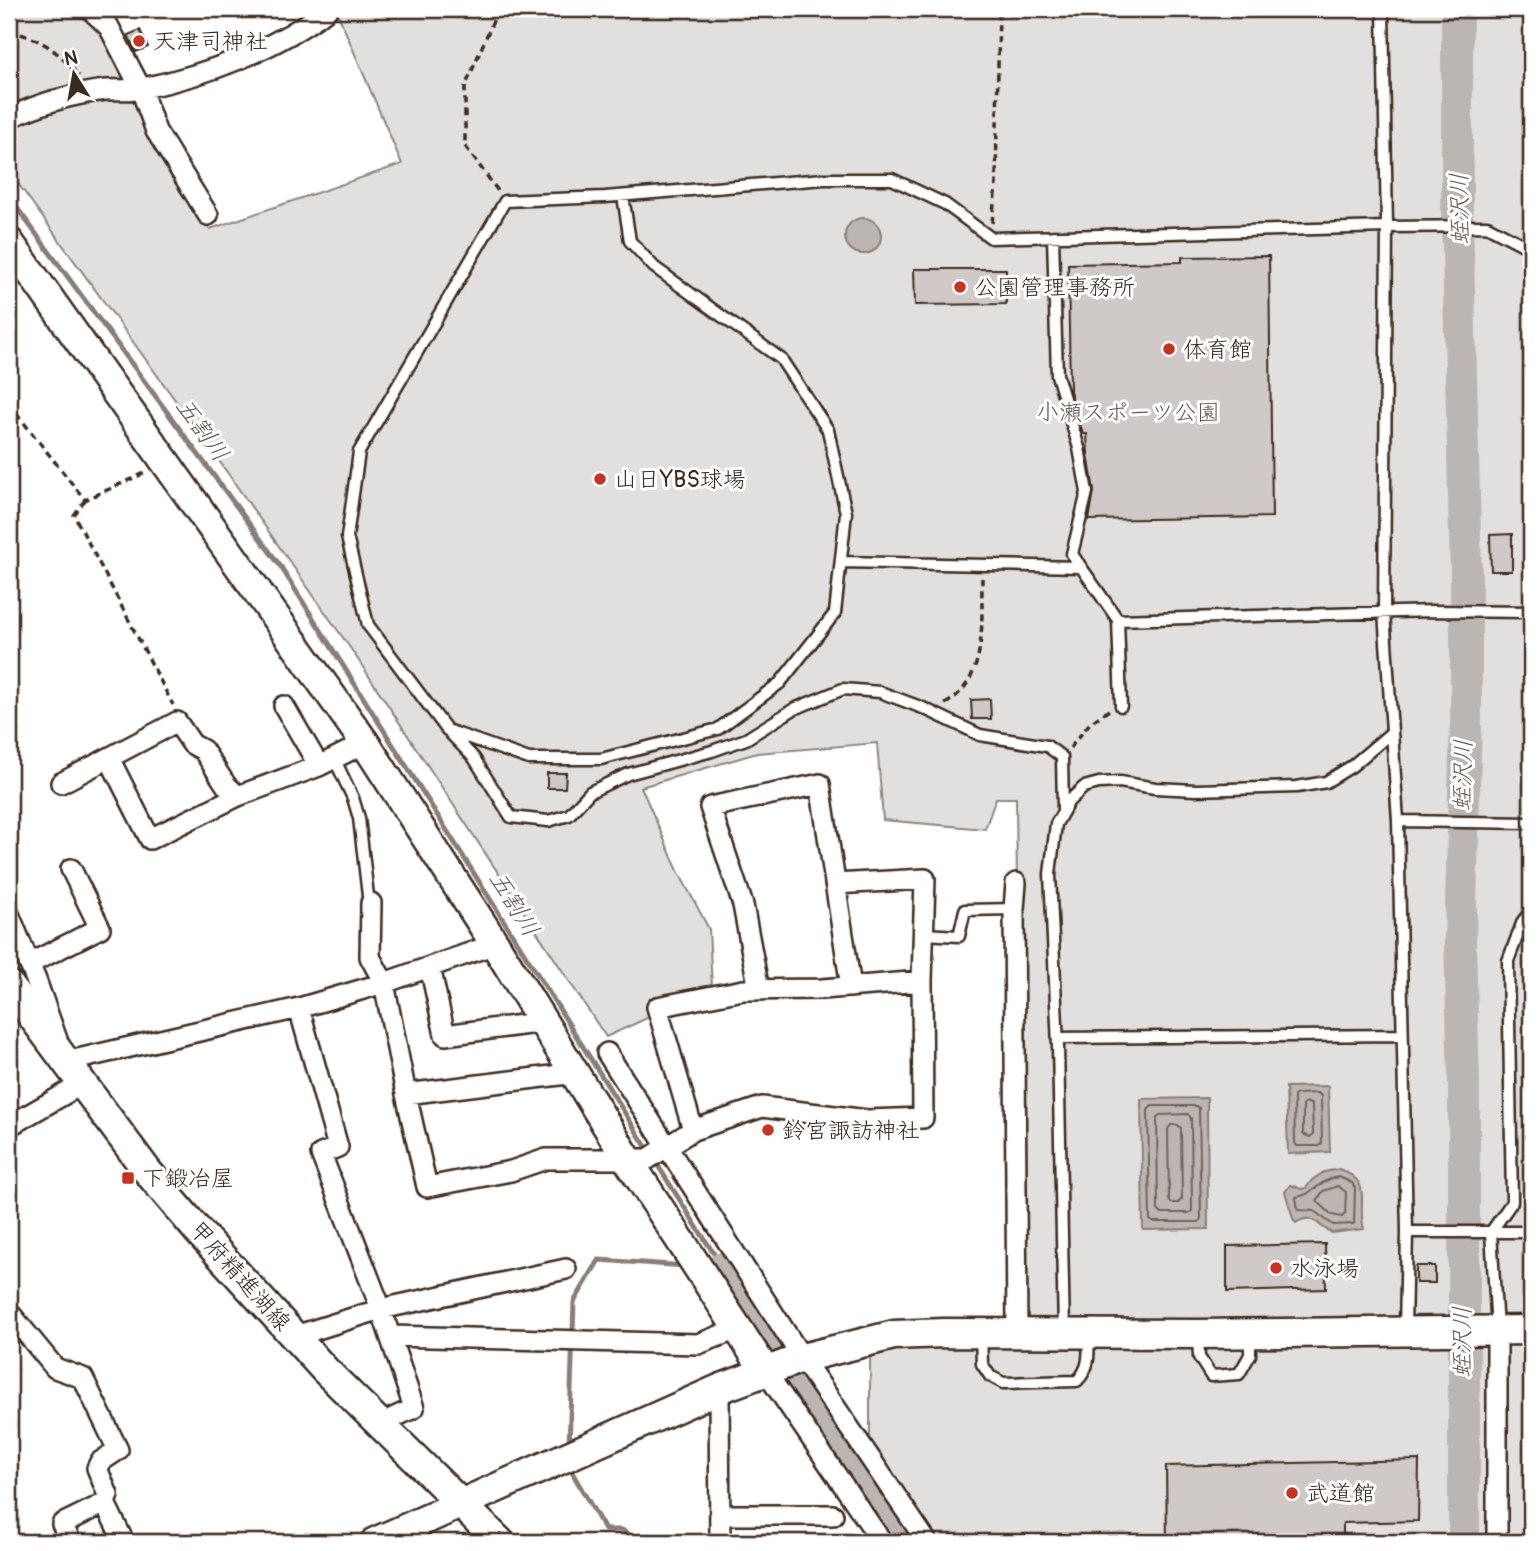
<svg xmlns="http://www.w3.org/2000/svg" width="1540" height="1551" font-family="Pangolin,'Klee One',sans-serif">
<rect width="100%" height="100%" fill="#fff"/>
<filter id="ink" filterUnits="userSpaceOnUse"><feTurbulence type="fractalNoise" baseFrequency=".0143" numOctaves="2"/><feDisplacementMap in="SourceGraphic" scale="14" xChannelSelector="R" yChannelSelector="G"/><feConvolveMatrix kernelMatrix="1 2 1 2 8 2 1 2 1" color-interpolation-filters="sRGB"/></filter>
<g filter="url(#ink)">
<path fill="#e2e0de" stroke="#8e857e" stroke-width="2" d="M9,9H80L103,34L170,174L210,229L402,164L337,12L340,9H1531V1542H930L870,1458V1349L1022,1340L1016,798H996L985,829L883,820L877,743L757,753L641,787L678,871L709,929L712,988L606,1037L353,652L210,448L9,171Z"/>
<path fill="#bcb6b3" stroke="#887e77" stroke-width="2" d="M845 236a18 18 0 1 1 36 0a18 18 0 1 1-36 0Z
M1328,1086L1330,1152L1288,1154L1286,1087Z
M1207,1098L1208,1229L1143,1230L1141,1099Z
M1339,1169C1375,1183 1356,1201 1364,1229L1332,1233C1316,1225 1313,1212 1296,1223L1294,1221L1285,1192L1290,1185L1301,1189L1306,1188L1312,1180L1324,1172Z"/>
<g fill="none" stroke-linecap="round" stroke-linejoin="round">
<path stroke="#6f625a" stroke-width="2" d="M1318,1093L1321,1096L1322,1143L1319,1146H1297L1295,1143L1294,1096L1297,1094Z
M1306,1102L1312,1105L1313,1134L1310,1137L1303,1134V1105Z
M1152,1106H1196L1199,1108L1201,1218L1199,1222H1153L1150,1220L1148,1110Z
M1188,1114L1191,1118L1192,1211L1189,1213H1161L1158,1210L1157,1117L1160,1115Z
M1171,1125H1178L1181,1128L1182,1199L1178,1203H1171L1169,1200L1168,1129Z
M1339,1177L1352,1183L1355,1188L1354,1224L1333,1225L1314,1211L1298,1210L1296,1197C1315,1195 1317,1180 1339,1177Z
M1338,1186L1346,1192L1345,1214L1342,1217L1332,1215L1317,1201L1323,1191Z"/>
<path stroke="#887e77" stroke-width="5" d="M9,197L281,567L650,1153
M655,1161L723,1268L710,1267
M569,1447L574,1302L599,1260L686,1266
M569,1467L605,1530H622L639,1542"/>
<path stroke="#bcb6b3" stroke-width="32" d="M1457,9V211L1466,576V719L1460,943L1464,1083V1542
M723,1268L902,1542"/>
</g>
<path fill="#cfcac7" stroke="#3b2a1e" stroke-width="2" d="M140,30L148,47L136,52L128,35Z
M1269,256L1272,517L1089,520L1094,491L1088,454L1087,434H1083L1070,391L1068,264L1182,262V257Z
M914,269H1006V304L915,305Z
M1512,534V571H1491L1490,535Z
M990,699L991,719H972L971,700Z
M547,773H566L565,788H547Z
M1325,1244L1326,1289L1227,1292V1246Z
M1416,1266H1435V1283H1416Z
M1419,1460L1418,1521L1343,1523V1542H1167L1166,1466Z"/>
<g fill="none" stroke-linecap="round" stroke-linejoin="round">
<g stroke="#3b2a1e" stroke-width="15">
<path id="lane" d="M1383,9L1387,227L1384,612L1398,821L1407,1232L1405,1330
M623,196L630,241L654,267L781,359L828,430L846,513L835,613L780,683L718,729L601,759H529L447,730L368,625L347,537L359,452L505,201L605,197L824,179H892L945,204L991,238L1387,227L1487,226L1531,249
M1053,236L1057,375L1079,448L1087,492L1072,554L1118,620L1121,706
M841,562L1081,567
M1118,620L1433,611L1531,612
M450,733L474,758L511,817L548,821L569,815L590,792L628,774L712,751L746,739L794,709L843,689L880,692L923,708L980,735L1047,746L1062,757L1063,810
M334,758L353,798L359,818L368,896L371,903
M1398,821L1531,823
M924,934L959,936L965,910L1014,909
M1058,1038L1402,1035
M1407,1232H1531
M1497,1329L1491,1232L1512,1202L1508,961L1523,921L1531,911
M1064,1332L1058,1046L1050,874L1056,824L1069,801L1084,787L1099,783L1120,782L1155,788L1196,790L1297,787L1326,782L1352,766L1392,732
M981,1334L982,1364L990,1376L1003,1383L1077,1381C1090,1368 1089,1355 1088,1337
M1198,1335L1199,1357L1211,1376L1239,1374L1250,1355V1334"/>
</g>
<g stroke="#3b2a1e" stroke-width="24">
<path id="street" d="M90,9L109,27L141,89L156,131L208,215
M9,118C38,104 73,94 106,90C118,89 131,91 143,88C207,75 276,49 328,9
M284,706L319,766
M109,758L150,839L238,796L319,766L365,743
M61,783L177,722L192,744L203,750L226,785L238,796
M1016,883L1014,909L1017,1333
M371,903L370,957L384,983L406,1094L576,1073
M9,914L36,980L65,1062L299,1008L384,983L495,944
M29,964L100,928L71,869
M430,967L445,1035L544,1022
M759,990L743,905L710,807L820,784L851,987
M299,1008L338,1147L321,1154L381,1309L414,1408L380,1424
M607,1053L802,1358L927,1542
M406,1094L427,1187L511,1171L546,1159H648L693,1130L762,1107L867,1120L923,1118L922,981L925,879L835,884
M9,1126L82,1084
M693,1130L657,1007L743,990L822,989L922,981
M9,1312L55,1368L83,1378L118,1450L100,1462L97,1468L108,1495L105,1503L124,1542
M1497,1330V1542
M295,1336L381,1309L566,1269
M391,1336L698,1344L740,1328
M766,1372L882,1542
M719,1389L720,1542
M720,1515H833
M71,1542L62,1524L105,1503"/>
</g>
<g stroke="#3b2a1e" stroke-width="33">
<path id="secondary" d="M9,242L365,743L495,944L628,1160L766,1372
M9,985L148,1172L198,1231L325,1370L500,1542
M375,1542L719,1389L802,1358L894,1335L944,1333L1198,1334L1531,1330"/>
</g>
<path stroke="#3b2a1e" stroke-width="3.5" stroke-dasharray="7 5" stroke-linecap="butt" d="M498,9L465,87V146L498,191
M9,31C45,40 55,49 79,76
M992,223L996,184L999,9
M9,404L85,500L147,472
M85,500L74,515L173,705
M945,704C989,679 981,622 982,578
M1070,748L1090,723L1109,710"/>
<use href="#lane" stroke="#fff" stroke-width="10"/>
<use href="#street" stroke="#fff" stroke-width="19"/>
<use href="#secondary" stroke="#fff" stroke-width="28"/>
</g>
</g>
<g fill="#c8321e" stroke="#fff" stroke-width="2.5">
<circle cx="139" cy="41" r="7"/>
<circle cx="960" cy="287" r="7"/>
<circle cx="1169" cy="349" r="7"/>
<circle cx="600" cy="479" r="7"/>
<circle cx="768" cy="1130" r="7"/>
<rect x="121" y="1171" width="14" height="14" rx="3.5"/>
<circle cx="1276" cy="1268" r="7"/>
<circle cx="1292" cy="1493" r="7"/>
</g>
<g text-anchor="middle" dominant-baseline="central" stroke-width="6" stroke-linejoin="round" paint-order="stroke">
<g font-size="23" fill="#3b2a1e" stroke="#fff" text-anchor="start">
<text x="153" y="41">天津司神社</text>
<text x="974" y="287">公園管理事務所</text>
<text x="1183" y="349">体育館</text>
<text x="614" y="479">山日YBS球場</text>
<text x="782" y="1130">鈴宮諏訪神社</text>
<text x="142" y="1178">下鍛冶屋</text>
<text x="1290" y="1268">水泳場</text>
<text x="1306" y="1493">武道館</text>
</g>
<g font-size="23" fill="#65584e" stroke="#fff">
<text x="1128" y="412">小瀬スポーツ公園</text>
</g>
<g font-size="23" fill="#3b2a1e" stroke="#fff">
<text transform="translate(240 1276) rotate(48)">甲府精進湖線</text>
</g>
<g font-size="24" font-style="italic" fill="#685b52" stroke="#fff">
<text transform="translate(1460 209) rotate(-91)">蛭沢川</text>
<text transform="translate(202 430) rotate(54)">五割川</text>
<text transform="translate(1463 775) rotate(-89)">蛭沢川</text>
<text transform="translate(514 904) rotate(58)">五割川</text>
<text transform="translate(1462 1342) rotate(-90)">蛭沢川</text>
</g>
</g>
<rect width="1540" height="1551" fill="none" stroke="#fff" stroke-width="35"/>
<rect x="18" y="18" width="1505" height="1516" fill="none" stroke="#3b2a1e" stroke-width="2.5" filter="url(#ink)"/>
<g transform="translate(74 74) rotate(349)" stroke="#ffffff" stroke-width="5" paint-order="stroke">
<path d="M0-5L12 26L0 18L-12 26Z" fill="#3b2a1e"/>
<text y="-10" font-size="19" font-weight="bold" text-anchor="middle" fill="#3b2a1e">N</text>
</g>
</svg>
